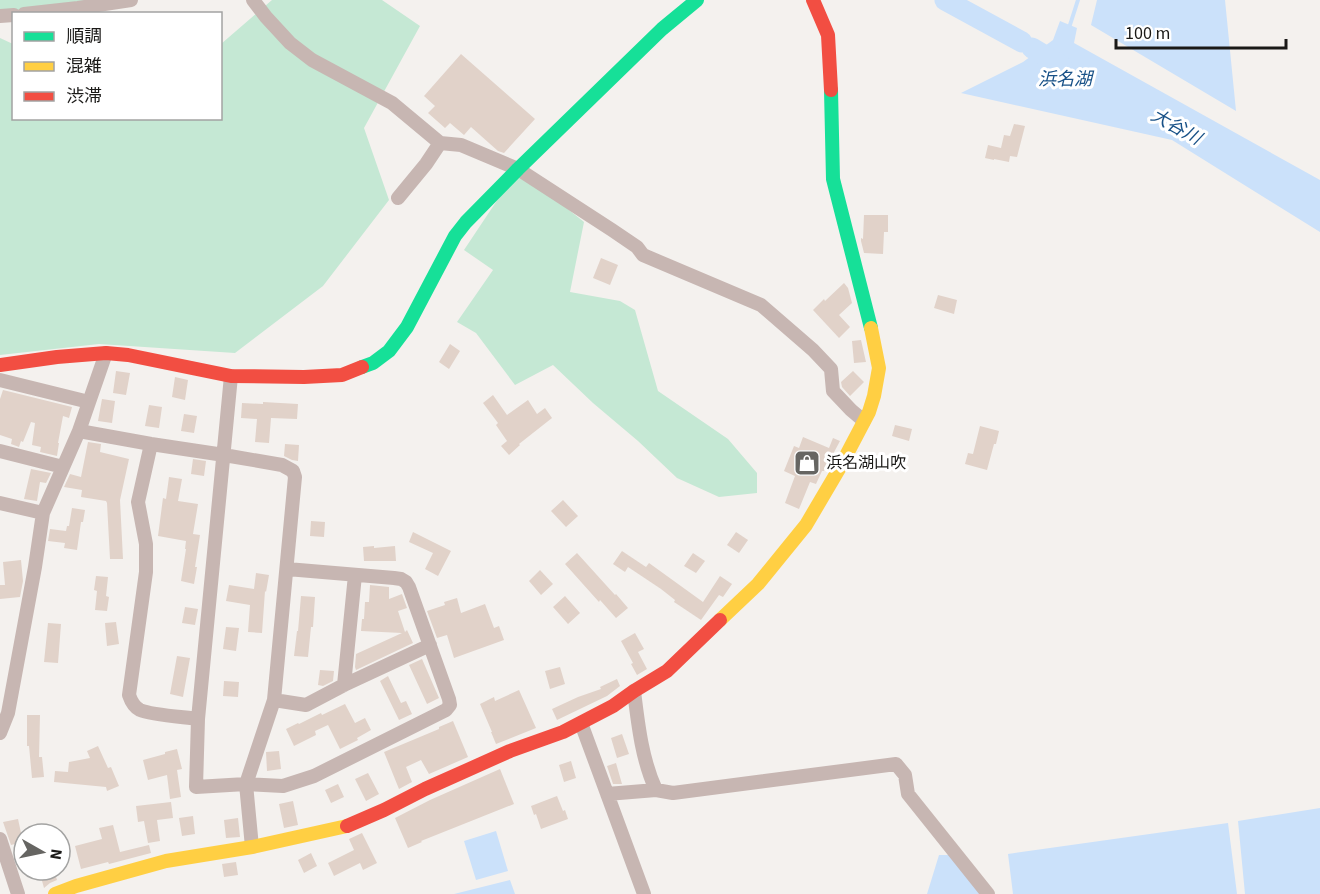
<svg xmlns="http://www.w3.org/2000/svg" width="1320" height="894" font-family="'Source Sans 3','Noto Sans JP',sans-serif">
<rect width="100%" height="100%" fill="#f4f1ee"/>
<path fill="#c5e8d4" d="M0,0H114L0,16Z
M272,0H382L420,26L364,128L389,200L323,286L235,353L99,344L0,355V38L13,44L14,118H220L221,44Z
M518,169L584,222L570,292L620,301L635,310L658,391L728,439L757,473V493L719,497L677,478L638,441L593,403L553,365L515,385L476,333L457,322L493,270L464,250Z"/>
<path fill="#cbe1fa" d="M1097,0H1225L1236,111L1091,25Z
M1060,21L1077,28L1074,43L1320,180V232L1172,140L961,93L1023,62L1053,40Z
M1320,808V894H1245L1238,821Z
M1228,823L1237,894H1013L1008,854Z
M496,831L508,871L476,880L464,841Z
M939,855H949L982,894H927Z
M510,880L515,894H454Z"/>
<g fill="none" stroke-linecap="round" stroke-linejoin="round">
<path stroke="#cbe1fa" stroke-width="4" d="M1069,28L1078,0"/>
<path stroke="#cbe1fa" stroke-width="21" d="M945,0L1022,42
M1032,48L1062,66"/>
</g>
<path fill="#e1d2c9" d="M461,54L535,119L504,153L498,151L471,127L464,135L450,123L445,128L428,113L435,106L424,96Z
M1014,124L1025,126L1017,157L1010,156L1009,162L994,159V160L985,158L988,145L1001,148L1004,135L1010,136Z
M864,215H888V232H884L883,254L864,253L861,241V238L863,239Z
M601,258L618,265L610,285L593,278Z
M844,283L848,288L852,303L839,315L850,327L839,338L813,310L824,299L825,301Z
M938,295L957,300L954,314L934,308Z
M861,340L866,362L854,363L852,341Z
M450,344L460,351L449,369L439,362Z
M116,371L130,373L126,395L113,393Z
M853,371L864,382L850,396L842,387L841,382Z
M175,377L188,380L185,400L172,397Z
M3,390L72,407L69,418L63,416L58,443H59L57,456L40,452L41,447L32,445L35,423L31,422L23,442L21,441L19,447L11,444L12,439L0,435V399Z
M493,395L507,415L528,400L537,414L545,408L552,418L519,444L520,445L509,455L501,446L507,441L496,425L498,423L483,403Z
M102,399L115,401L112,423L98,421Z
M263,402L298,404L297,419L271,418L269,443L255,442L257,419L241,418L242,403L263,404Z
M149,405L162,407L159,428L145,426Z
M184,414L197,416L194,433L181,431Z
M895,425L912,429L909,441L892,436Z
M980,426L999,431L996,444H994L987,470L965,464L968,453L973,454Z
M803,437L829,448L833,438L840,441L824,471H822L816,484L810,482L799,509L785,503L795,476L784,471L794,446L799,448Z
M88,442L101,444L100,452L129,459L120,500L123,559H110L107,503L106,501L81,497L82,490L64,487L70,474L81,477Z
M285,444L299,445L298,461L292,460L284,456Z
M193,459L206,461L204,476L191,474Z
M31,469L51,473L46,483L40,482L37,501L24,499Z
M169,477L182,479L178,501L198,504L193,534L200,535L195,567H197L194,584L181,581L186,549H185L186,541L158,536L163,498L166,499Z
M563,500L578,516L566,527L551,511Z
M72,508L85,510L83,522H81L77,550L64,548L65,543L48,541L50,529L66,531L67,526H69Z
M311,521L325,522L324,537L310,536Z
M413,532L451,551L438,576L425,569L433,553L409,542Z
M736,532L748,540L739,553L727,545Z
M374,546V548L395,546L396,561H364L363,547Z
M622,551L646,567L649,563L703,602L720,576L732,584L723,597L719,595L701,620L674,602L675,600L661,589L628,567L625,572L613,564Z
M577,553L615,595L616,594L628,608L616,618L600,600L599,602L565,564Z
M693,553L705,561L696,573L684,566Z
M21,560L23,581L20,597L0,599V585H5L3,562Z
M540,570L553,584L541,595L529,581Z
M256,573L269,575L266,592L265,591L262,633L248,632L250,605L226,601L229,585L254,589Z
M96,576L108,577L106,596L109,597L107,611L95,610L97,591L94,590Z
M370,585L389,587V599L402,594L407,608L398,611L405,632L407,630L413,643L356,670L355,667L356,654L402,633L361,631L362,619H364L365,602H369Z
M301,596L315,597L313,627H311L308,657L294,656L297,631H298Z
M565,596L580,613L568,624L553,607Z
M457,598L461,613L485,604L494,628L499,626L504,640L454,658L447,635L437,638L427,611L445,605L444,602Z
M185,607L198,609L195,625L182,623Z
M116,622L119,644L107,646L105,623Z
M48,623L61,624L58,663L44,662Z
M226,627L239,628L236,651L223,649Z
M635,633L644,649L638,652L647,669L637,675L631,664L633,663L621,641Z
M177,656L190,658L183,697L170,694Z
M422,659L439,698L427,704L409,665Z
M560,667L565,684L550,689L545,671Z
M320,670L334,671L333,681L323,686L318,685Z
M388,676L401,703L406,701L412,714L399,720L380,681Z
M617,679L620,686L607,696L557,720L552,709L578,697L601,689L600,687Z
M224,681L239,682L238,697L223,696Z
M519,690L536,728L496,744L491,732H492L480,704L494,697L495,701Z
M345,704L355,723L365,718L371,730L357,738L358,740L340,749L328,725L315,731L316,735L294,746L286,729L298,723L299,724L321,713L322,715Z
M27,715H40L39,757H42L44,777L32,778L29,746H27Z
M453,721L468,757L429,774L421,760L406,767L412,782L399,789L384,752L439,729V727Z
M622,734L629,754L617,758L611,738Z
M98,746L108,768L111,767L119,786L107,791L106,787L54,782L55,771L68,772L69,762L90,758L87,751Z
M177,749L182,769L177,770L181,797L170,799L167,775L148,780L143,760L165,754V752Z
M279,751L281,769L267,771L266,752Z
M571,761L576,778L564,782L559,765Z
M616,763L622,784H613L607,766Z
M500,769L514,804L421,841L422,842L408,848L395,818L430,800Z
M368,773L379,794L366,801L355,779Z
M338,784L344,797L331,803L325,790Z
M557,796L563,811L565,810L568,819L541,829L536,814L534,815L531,806Z
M293,801L298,825L284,828L279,804Z
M171,802L173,818L157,820L160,841L148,843L144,821L138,822L136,806Z
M193,816L195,834L182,836L179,818Z
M238,818L240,837L226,838L224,820Z
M18,819L23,842L11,845L3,822Z
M113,825L120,852L149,845L151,853L109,864L108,862L81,869L75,846L102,839L99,828Z
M362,833L377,863L363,870L360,863L334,876L328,863L354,850L349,839Z
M311,853L317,866L304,873L298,860Z
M236,862L238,875L224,877L222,864Z
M39,870H54L57,880L50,883L44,888Z"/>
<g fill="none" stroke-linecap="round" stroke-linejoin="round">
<path stroke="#c7b6b2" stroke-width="14" d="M253,0L266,17L290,43L312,60L392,103L440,143L461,145L518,169L612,230L637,247L643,255L761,305L813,350L831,369L833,391L851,410L864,421
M24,14L78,8L131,0
M0,16L14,15
M398,198L426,164L440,143
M231,376L198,719L196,787L246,784L283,786L314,776L446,710L450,705L449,699L409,587L406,582L401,579L394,578L287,569
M0,380L89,402
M79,431L151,444L224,455L282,465L293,471L295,477L274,700L246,784L252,847
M151,444L138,502L146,544V572L129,695C131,701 134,707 140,710C151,715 184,717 198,719
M0,451L63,467
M0,503L43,513
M344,685L355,575
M634,691C638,724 642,760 656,790L673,793L896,764L905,775L908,794L988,894
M274,700L306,705L344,685L430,645
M581,723L644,894
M0,733L8,713L35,567L43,513L79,431L106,353
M607,794L656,790
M0,839L18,894"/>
<path stroke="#16e098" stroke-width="14" d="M831,90L833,179L871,328
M362,367L373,363L389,351L407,327L455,236L466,222L518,169L662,29L697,0"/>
<path stroke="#ffcf43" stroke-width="14" d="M720,620L758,584L806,525L839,469L869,412L874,396L879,368L871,328
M55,894L76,886L166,861L252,847L347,826"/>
<path stroke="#f24e42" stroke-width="14" d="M813,0L828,35L831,90
M0,365L57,357L106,353L128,355L231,376L304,377L342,375L362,367
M347,826L384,810L425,789L510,751L563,732L613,706L634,691L667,671L720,620"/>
</g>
<defs>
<g id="shop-square" transform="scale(1.35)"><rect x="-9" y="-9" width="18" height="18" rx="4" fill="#666562" stroke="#fff"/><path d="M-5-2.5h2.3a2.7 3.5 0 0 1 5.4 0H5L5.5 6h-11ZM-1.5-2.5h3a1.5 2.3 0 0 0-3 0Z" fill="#fff"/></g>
</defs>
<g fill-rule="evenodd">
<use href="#shop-square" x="807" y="463"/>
</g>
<g text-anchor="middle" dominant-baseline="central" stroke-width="6" stroke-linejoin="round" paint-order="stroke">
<g font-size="16" fill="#1a1917" stroke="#fff" text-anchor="start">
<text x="826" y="463">浜名湖山吹</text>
</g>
<g font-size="18" font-style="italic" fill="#185187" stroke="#fff">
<text x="1065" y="79">浜名湖</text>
<text transform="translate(1176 127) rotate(29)">大谷川</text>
</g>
</g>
<rect x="12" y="12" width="210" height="108" fill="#ffffff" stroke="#a3a3a2" stroke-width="1.5"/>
<rect x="24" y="32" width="30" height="9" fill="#16e098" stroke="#a3a3a2" stroke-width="1.5"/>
<text x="66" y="42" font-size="18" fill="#1a1917">順調</text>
<rect x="24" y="62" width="30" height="9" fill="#ffcf43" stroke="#a3a3a2" stroke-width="1.5"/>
<text x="66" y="72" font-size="18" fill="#1a1917">混雑</text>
<rect x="24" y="92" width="30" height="9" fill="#f24e42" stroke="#a3a3a2" stroke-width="1.5"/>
<text x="66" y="102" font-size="18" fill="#1a1917">渋滞</text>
<g transform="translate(42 852) rotate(99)"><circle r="28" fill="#ffffff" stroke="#a3a3a2" stroke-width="1.5"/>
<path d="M0-4.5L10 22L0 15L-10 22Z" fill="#666562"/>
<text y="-9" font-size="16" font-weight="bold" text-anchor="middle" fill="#1a1917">N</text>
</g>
<path d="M1116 39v9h170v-9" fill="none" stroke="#1a1917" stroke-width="3"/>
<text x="1125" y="39" font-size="18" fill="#1a1917" stroke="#ffffff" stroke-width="4.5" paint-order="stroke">100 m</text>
</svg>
